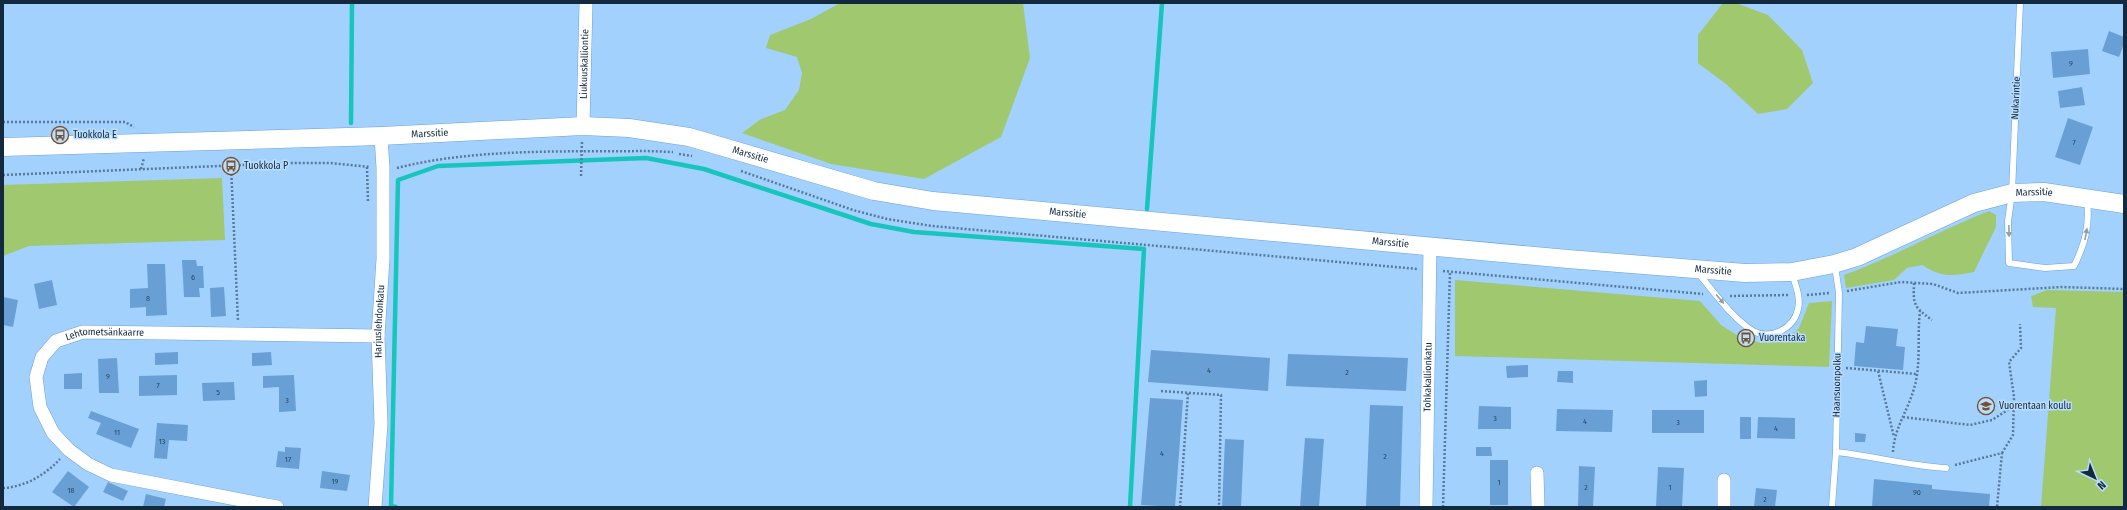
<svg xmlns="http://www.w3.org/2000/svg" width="2127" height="510" font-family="'Fira Sans Condensed',sans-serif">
<rect width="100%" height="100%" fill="#a3d1fe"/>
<path fill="#a0c86e" d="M840,3H1023L1030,58L1001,137L924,179L831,164L742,133L761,119L785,110L799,90L802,73L797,57L766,48L770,35L811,19Z
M1723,3H1736L1768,15L1802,50L1813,83L1787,109L1758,114L1726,84L1698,63V35Z
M222,178L225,240L29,246L3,256V185Z
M1989,211L1996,215V227L1974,272C1952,276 1942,278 1922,265L1907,268L1894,280L1846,288L1844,275C1894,257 1940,230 1989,211Z
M1455,280L1700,301L1721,325L1740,337L1761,343L1783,342L1799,328L1809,303L1832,301L1829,367L1455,356Z
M2047,290L2124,292V507H2041L2056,308L2033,307L2031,296Z"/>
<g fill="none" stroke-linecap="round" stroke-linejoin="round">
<path stroke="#18c5bc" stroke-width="4.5" d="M351,123L352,3
M1147,209L1162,3
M396,507L391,506L398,180L438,166L646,158L704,169L871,224L914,232L1144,249L1130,507"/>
</g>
<path fill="#68a0d6" d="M2109,31L2124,37V44L2119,57L2102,51Z
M2088,49L2090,74L2053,78L2051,52Z
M2082,87L2085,105L2060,108L2058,91Z
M2068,118L2093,127L2080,165L2055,157Z
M182,260H196L197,266H203L204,288H199L200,297H184Z
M147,264H165L167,315L146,316V307L130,308V289L148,288Z
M52,280L57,305L39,309L34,284Z
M224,287L226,316L211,317L210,288Z
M3,297L18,300L13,327L3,325Z
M1866,326L1898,329L1896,346L1905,347L1903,370L1854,366L1856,342L1864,343Z
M1151,350L1270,358L1268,391L1148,382Z
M178,352V364L155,365V353Z
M271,352L272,365L252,366V353Z
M1288,354L1408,358L1406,391L1286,386Z
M117,358L119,393H99L98,359Z
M1528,365V377L1507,378L1506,366Z
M1558,371H1573V383L1557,382Z
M82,373V389H64V374Z
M177,375V395L139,396V376Z
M294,375L296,411L279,412V387L263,388V376Z
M1707,380V396L1695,397L1694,381Z
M234,382L235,400L203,401L202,383Z
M1150,398L1183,400L1175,507L1141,505Z
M1370,405L1403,406L1400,507H1366Z
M1479,406L1511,407V429H1478Z
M1557,409L1613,410L1612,432L1556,431Z
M1652,410H1704V433H1652Z
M91,411L139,429L131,448L96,434L101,423L88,418Z
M1740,417H1751V439H1740Z
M1758,417L1795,418V439L1757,438Z
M157,423L188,425L187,441L169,440L167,459L154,458Z
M1855,433L1866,434L1865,442H1855Z
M1305,438L1324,439L1319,507H1300Z
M1225,439L1244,440L1241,507H1222Z
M285,447L301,448L299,469L276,467L278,451L285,452Z
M1476,447H1491L1492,456H1476Z
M1490,460H1508V505H1490Z
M1579,466L1595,467L1593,507H1578Z
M1658,467L1684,468L1682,507H1656Z
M68,471L89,487L74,507L52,492Z
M322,471L350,475L347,491L320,488Z
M1874,479L1932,485V489L1990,494L1989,507H1872Z
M108,482L128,491L123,501L103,492Z
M1756,488L1777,490L1775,507H1754Z
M146,494L166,499L164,507H143Z"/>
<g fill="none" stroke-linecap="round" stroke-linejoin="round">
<g stroke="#69a1d6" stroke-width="7">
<path id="lane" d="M2020,3L2012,193L2008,221L2009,263L2045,268L2074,266C2085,244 2090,225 2087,201
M1698,273C1715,293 1731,317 1753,331C1771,341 1794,328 1798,309C1801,297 1795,284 1792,273
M1836,452C1873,456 1909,466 1946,468
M1832,507L1836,452L1839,293L1835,266"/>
</g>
<g stroke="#69a1d6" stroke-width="14">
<g id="street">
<path id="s1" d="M583,126L586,3"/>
<path d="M1537,473L1538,507"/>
<path id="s2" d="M277,507L111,475L88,464L69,450L53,433L40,407L36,377L42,357L56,341L83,332L378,336"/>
<path id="s3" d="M375,507L381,424L378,336L383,259V168L381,136"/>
<path id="s4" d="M1426,507L1430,246"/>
<path d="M1724,507V480"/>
</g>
</g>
<g stroke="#69a1d6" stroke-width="19">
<g id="secondary">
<path id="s5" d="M3,147L381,136L583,126L629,128L689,137L874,191L933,201L1568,259L1745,273L1792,272L1834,264L1857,257L1974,203L2012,193L2044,192L2124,204"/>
</g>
</g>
<path stroke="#57799a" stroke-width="2.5" stroke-dasharray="2 2" stroke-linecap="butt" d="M3,122H125L134,127
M679,154L692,156
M231,166L238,321
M367,167L368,202
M397,168C476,148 565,152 646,151L673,152
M141,169L144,158
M741,171L853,210L887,219L932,226L1418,269
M3,175L291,163H330L370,167
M581,176L582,142
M1443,271L1703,294
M1914,283C1913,305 1914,307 1932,320
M1847,291L1901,282L1933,284L1958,293L2062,287L2124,289
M1807,295L1830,293
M1730,296L1788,295
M1846,368L1917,374
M1878,371L1894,437
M1161,391L1221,395L1219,507
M1903,417L1970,425L1992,420L2014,406
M1893,452C1894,428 1909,409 1915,385C1921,361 1917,336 1920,311
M2002,453L2013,435L2014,397L2009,362L2021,348L2020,324
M1955,465L2002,453L1997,507
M3,488C25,487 45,475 60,459
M1180,507L1188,393
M1443,507L1450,272"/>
<use href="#lane" stroke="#fff" stroke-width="6"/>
<use href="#street" stroke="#fff" stroke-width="13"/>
<use href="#secondary" stroke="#fff" stroke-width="18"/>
</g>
<defs><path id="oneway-solid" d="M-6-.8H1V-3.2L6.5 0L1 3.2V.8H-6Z"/></defs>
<g fill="#949fa8">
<use href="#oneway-solid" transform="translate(2009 231) rotate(89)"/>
<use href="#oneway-solid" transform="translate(2086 234) rotate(-79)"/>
<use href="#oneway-solid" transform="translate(1720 299) rotate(49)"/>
</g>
<defs>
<g id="bus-ring" transform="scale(0.9)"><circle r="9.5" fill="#bdf" stroke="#75522b" stroke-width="1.5"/><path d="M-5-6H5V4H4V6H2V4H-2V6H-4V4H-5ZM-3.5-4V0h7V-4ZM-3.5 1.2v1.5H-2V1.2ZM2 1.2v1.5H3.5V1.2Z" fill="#75522b"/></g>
<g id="school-ring" transform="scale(0.9)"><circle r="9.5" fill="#bdf" stroke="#75522b" stroke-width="1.5"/><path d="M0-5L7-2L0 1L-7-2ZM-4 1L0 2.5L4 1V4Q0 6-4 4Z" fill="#75522b"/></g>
</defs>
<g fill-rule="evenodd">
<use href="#bus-ring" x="60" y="135"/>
<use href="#bus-ring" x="231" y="166"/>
<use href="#bus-ring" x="1746" y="338"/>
<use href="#school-ring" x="1986" y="406"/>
</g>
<g text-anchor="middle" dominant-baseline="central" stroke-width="3" stroke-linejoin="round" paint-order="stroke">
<g font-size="8" fill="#284764">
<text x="2071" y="63">9</text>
<text x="2074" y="142">7</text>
<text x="193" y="277">6</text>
<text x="148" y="298">8</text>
<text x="1209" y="370">4</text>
<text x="1347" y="372">2</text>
<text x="108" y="376">9</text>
<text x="158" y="385">7</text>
<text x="218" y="392">5</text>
<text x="287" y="400">3</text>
<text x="1495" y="418">3</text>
<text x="1585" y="421">4</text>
<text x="1678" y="422">3</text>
<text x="1776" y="428">4</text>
<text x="117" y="432">11</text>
<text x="162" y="441">13</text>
<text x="1162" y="453">4</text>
<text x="1385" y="456">2</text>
<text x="288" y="459">17</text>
<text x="335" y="481">19</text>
<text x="1499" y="482">1</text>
<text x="1586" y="487">2</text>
<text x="1670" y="487">1</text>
<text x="71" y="490">18</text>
<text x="1917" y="492">90</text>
<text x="1765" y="499">2</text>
</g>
<g font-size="10" fill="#12293e" stroke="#bdf">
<text stroke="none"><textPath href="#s1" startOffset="62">Liukuuskalliontie</textPath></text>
<text transform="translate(2016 98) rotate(-87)">Nukarintie</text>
<text stroke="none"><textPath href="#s5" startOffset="427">Marssitie</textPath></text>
<text stroke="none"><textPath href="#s5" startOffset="751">Marssitie</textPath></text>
<text stroke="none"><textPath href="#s5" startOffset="2059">Marssitie</textPath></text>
<text stroke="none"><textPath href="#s5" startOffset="1075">Marssitie</textPath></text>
<text stroke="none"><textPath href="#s5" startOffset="1399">Marssitie</textPath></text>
<text stroke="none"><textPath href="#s5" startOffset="1723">Marssitie</textPath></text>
<text stroke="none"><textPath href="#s3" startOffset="186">Harjuslehdonkatu</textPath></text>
<text stroke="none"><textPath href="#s2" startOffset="393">Lehtometsänkaarre</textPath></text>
<text stroke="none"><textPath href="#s4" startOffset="130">Tohkakallionkatu</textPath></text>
<text transform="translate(1837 385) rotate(-89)">Haansuonpolku</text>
</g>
<g font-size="10" fill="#12293e" stroke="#bdf" text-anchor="start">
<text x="73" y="135">Tuokkola E</text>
<text x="244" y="166">Tuokkola P</text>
<text x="1759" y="338">Vuorentaka</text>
<text x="1999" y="406">Vuorentaan koulu</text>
</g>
</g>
<rect width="2127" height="510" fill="none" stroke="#12293e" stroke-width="8"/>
<g transform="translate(2095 478) rotate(137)" stroke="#bbddff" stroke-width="3" paint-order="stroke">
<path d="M0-3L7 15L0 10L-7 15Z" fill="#12293e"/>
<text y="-6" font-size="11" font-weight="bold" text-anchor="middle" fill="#12293e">N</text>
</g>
</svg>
